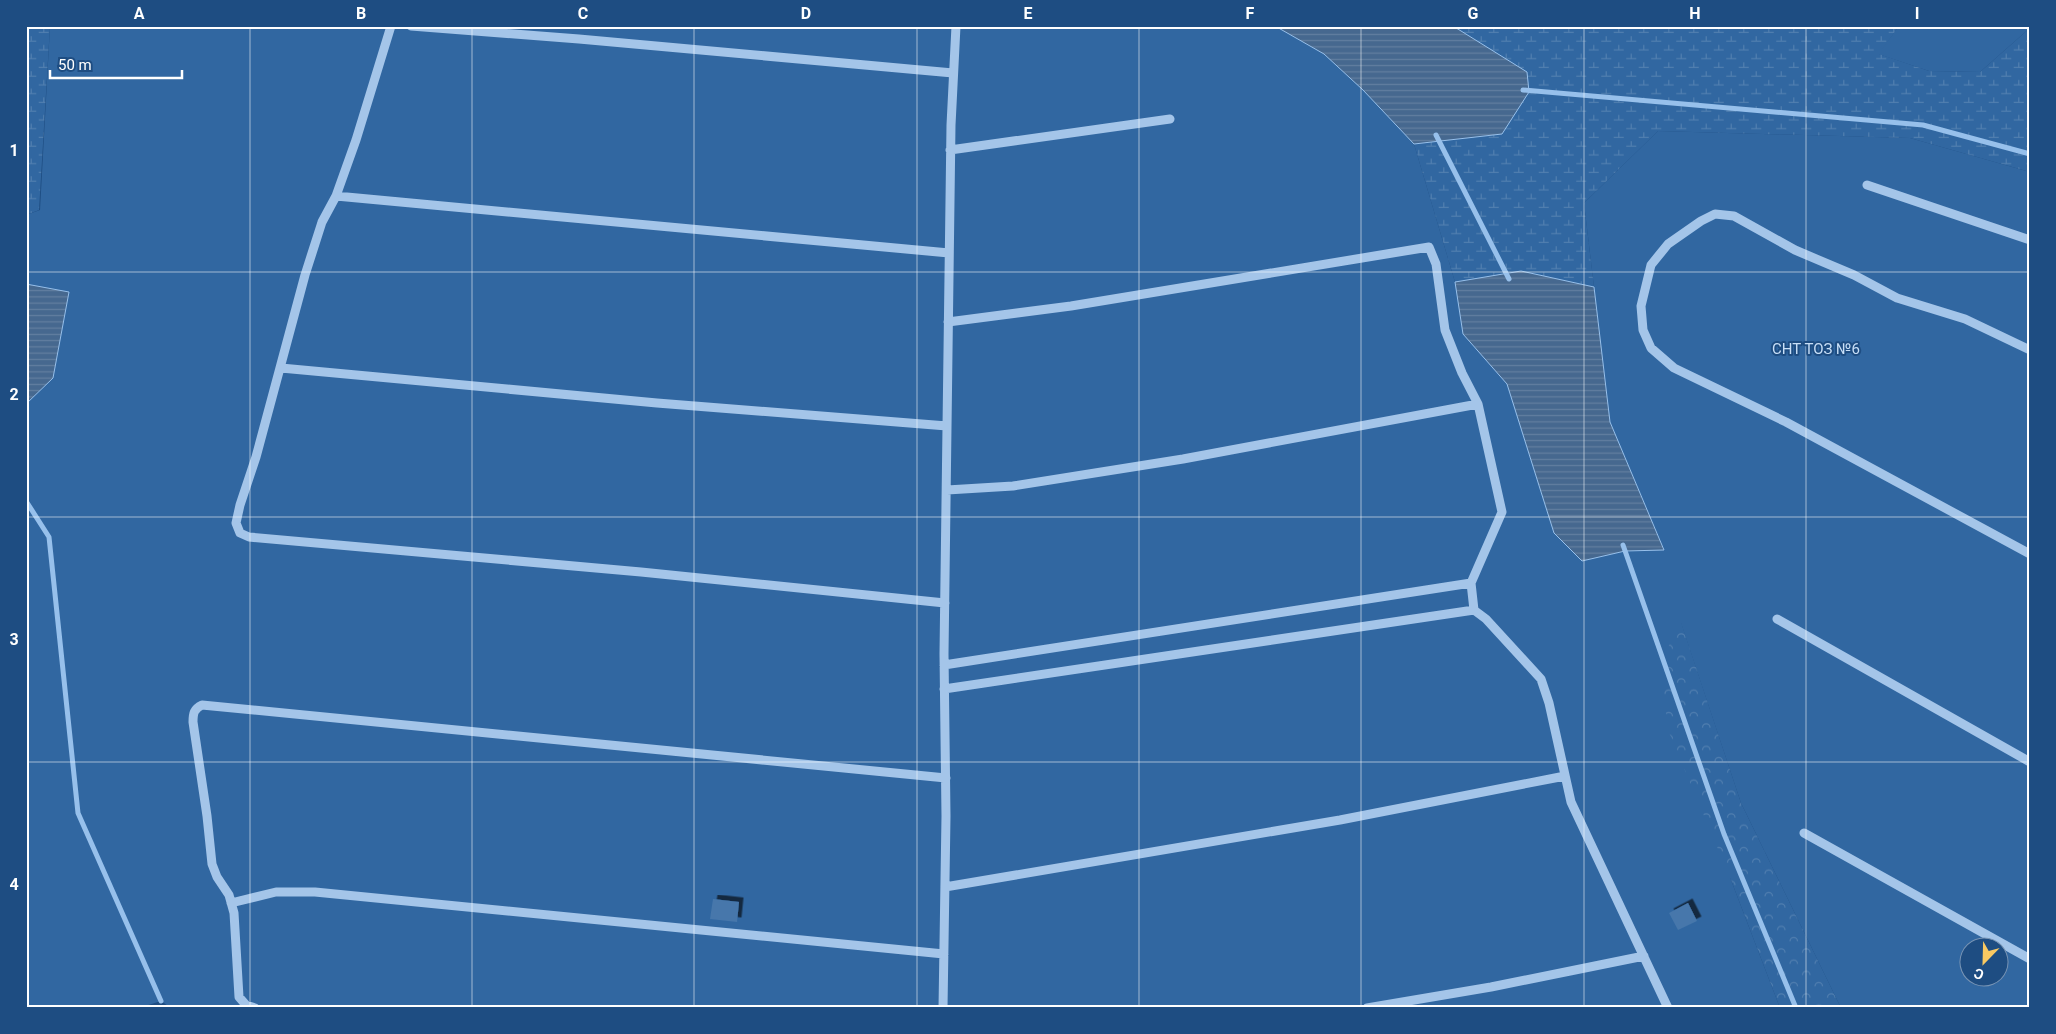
<svg xmlns="http://www.w3.org/2000/svg" width="2056" height="1034" font-family="Roboto,sans-serif">
<defs>
<pattern id="forest-crowns" width="20" height="18" patternUnits="userSpaceOnUse" patternTransform="scale(1.25)"><rect width="20" height="18" fill="#3167a1"/><path d="M2 6a3 3 0 1 1 6 0M12 15a3 3 0 1 1 6 0" fill="none" stroke="#507eaf"/></pattern>
<pattern id="wetland-marsh" width="20" height="14" patternUnits="userSpaceOnUse" patternTransform="scale(1.25)"><rect width="20" height="14" fill="#3167a1"/><path d="M1 5h8M5 5V1M11 12h8M15 12V8" fill="none" stroke="#507eaf"/></pattern>
<pattern id="water-rules" width="6" height="5" patternUnits="userSpaceOnUse" patternTransform="scale(1.25)"><rect width="6" height="5" fill="#46688f"/><path d="M0 2.5h6" fill="none" stroke="#627fa0"/></pattern>
<filter id="shadow"><feDropShadow dx="4.5" dy="-4.5" stdDeviation="0" flood-color="#0009"/></filter>
</defs>
<rect width="100%" height="100%" fill="#1e4d82"/>
<path fill="#3167a1" fill-rule="evenodd" d="M50,26H1275L1324,54L1363,90L1414,144L1455,282L1463,334L1507,384L1554,532L1582,561L1625,551L1664,549L1610,422L1584,203L1658,131L1910,138L2030,172V1008H1841L1741,803L1681,623L1731,880L1780,1008H171L161,1001L139,1008H26V404L53,378L69,292L26,284V215L40,210ZM1968,946H1998V976H1968Z
M1899,26H2030V28L1980,72L1929,71L1878,54Z"/>
<path fill="url(#forest-crowns)" d="M1681,622L1741,803L1841,1008H1780L1731,880L1668,730L1660,663Z"/>
<path fill="url(#wetland-marsh)" d="M26,26H50L39,210L26,215Z
M1453,26H1836L1841,29L1843,26H1899L1879,54L1929,71L1980,72L2030,28V172L1910,138L1658,131L1584,203L1594,287L1521,271L1455,282L1414,144L1502,134L1526,72Z"/>
<path fill="url(#water-rules)" stroke="#97c0eb" d="M1275,26H1453L1527,72L1529,92L1502,134L1414,144L1363,90L1324,54Z
M1521,271L1594,287L1610,422L1664,550L1625,551L1582,561L1554,533L1507,384L1463,334L1455,282Z
M26,284L69,292L53,378L26,404Z"/>
<g fill="none" stroke-linecap="round" stroke-linejoin="round">
<path stroke="#97c0eb" stroke-width="5" d="M1523,90L1923,125L2030,154
M1436,135L1509,279
M26,501L49,537L78,813L161,1001
M1623,545L1724,834L1796,1008"/>
</g>
<path fill="#4677ab" filter="url(#shadow)" d="M713,899L739,902L737,922L710,919Z
M1688,903L1697,921L1678,930L1669,913Z"/>
<g fill="none" stroke-linecap="round" stroke-linejoin="round">
<path stroke="#a4c5e9" stroke-width="9" d="M391,26L356,140L336,196L322,222L305,275L256,457L240,505L236,523L240,533L249,537L641,572L945,603
M411,26L579,39L953,73
M950,150L1170,119
M1867,185L2030,240
M336,196L949,253
M948,322L1071,306L1429,247L1436,264L1445,330L1462,373L1478,404L1502,512L1471,583L1474,610L1486,619L1541,679L1549,703L1571,802L1668,1008
M2030,350L1965,319L1897,298L1854,275L1795,250L1734,216L1715,214L1701,221L1668,244L1651,265L1641,306L1643,330L1651,348L1674,368L1786,422L2030,554
M281,368L657,403L947,426
M947,490L1013,486L1183,459L1478,404
M1777,619L2030,762
M944,665L1471,583
M944,689L1474,610
M1804,833L2030,959
M945,887L1340,820L1565,776
M231,903L276,892H315L944,954
M255,1008L246,1005L239,997L234,913L229,895L217,877L212,864L207,816L193,722C193,713 194,709 202,705L946,778
M943,1008L946,816L944,654L951,125L956,26
M1367,1008L1491,987L1644,956"/>
</g>
<path fill="none" stroke="#fff" stroke-width="1" stroke-opacity="0.55" d="M250,26V1008M472,26V1008M694,26V1008M917,26V1008M1139,26V1008M1361,26V1008M1584,26V1008M1806,26V1008M26,272H2030M26,517H2030M26,762H2030"/>
<g text-anchor="middle" dominant-baseline="central" stroke-width="4" stroke-linejoin="round" paint-order="stroke">
<g font-size="15" fill="#c8dff7" stroke="#1e4d82">
<text x="1816" y="349">СНТ ТОЗ №6</text>
</g>
</g>
<rect width="2056" height="1034" fill="none" stroke="#1e4d82" stroke-width="55"/>
<g transform="translate(1984 962) rotate(203)"><circle r="24" fill="#1e4d82" stroke="#7894b4"/>
<path d="M0-4L9 19L0 12L-9 19Z" fill="#f9c962"/>
<text y="-8" font-size="14" font-weight="bold" text-anchor="middle" fill="#ffffff">С</text>
</g>
<path d="M50 70v8h132v-8" fill="none" stroke="#ffffff" stroke-width="2.5"/>
<text x="58" y="70" font-size="15" fill="#ffffff" stroke="#1e4d82" stroke-width="4" paint-order="stroke">50 m</text>
<rect x="28" y="28" width="2000" height="978" fill="none" stroke="#fff" stroke-width="2"/>
<g font-size="16" text-anchor="middle" font-weight="bold" fill="#fff">
<text x="139" y="19">A</text>
<text x="361" y="19">B</text>
<text x="583" y="19">C</text>
<text x="806" y="19">D</text>
<text x="1028" y="19">E</text>
<text x="1250" y="19">F</text>
<text x="1473" y="19">G</text>
<text x="1695" y="19">H</text>
<text x="1917" y="19">I</text>
<text x="14" y="156">1</text>
<text x="14" y="400">2</text>
<text x="14" y="645">3</text>
<text x="14" y="890">4</text>
</g>
</svg>
